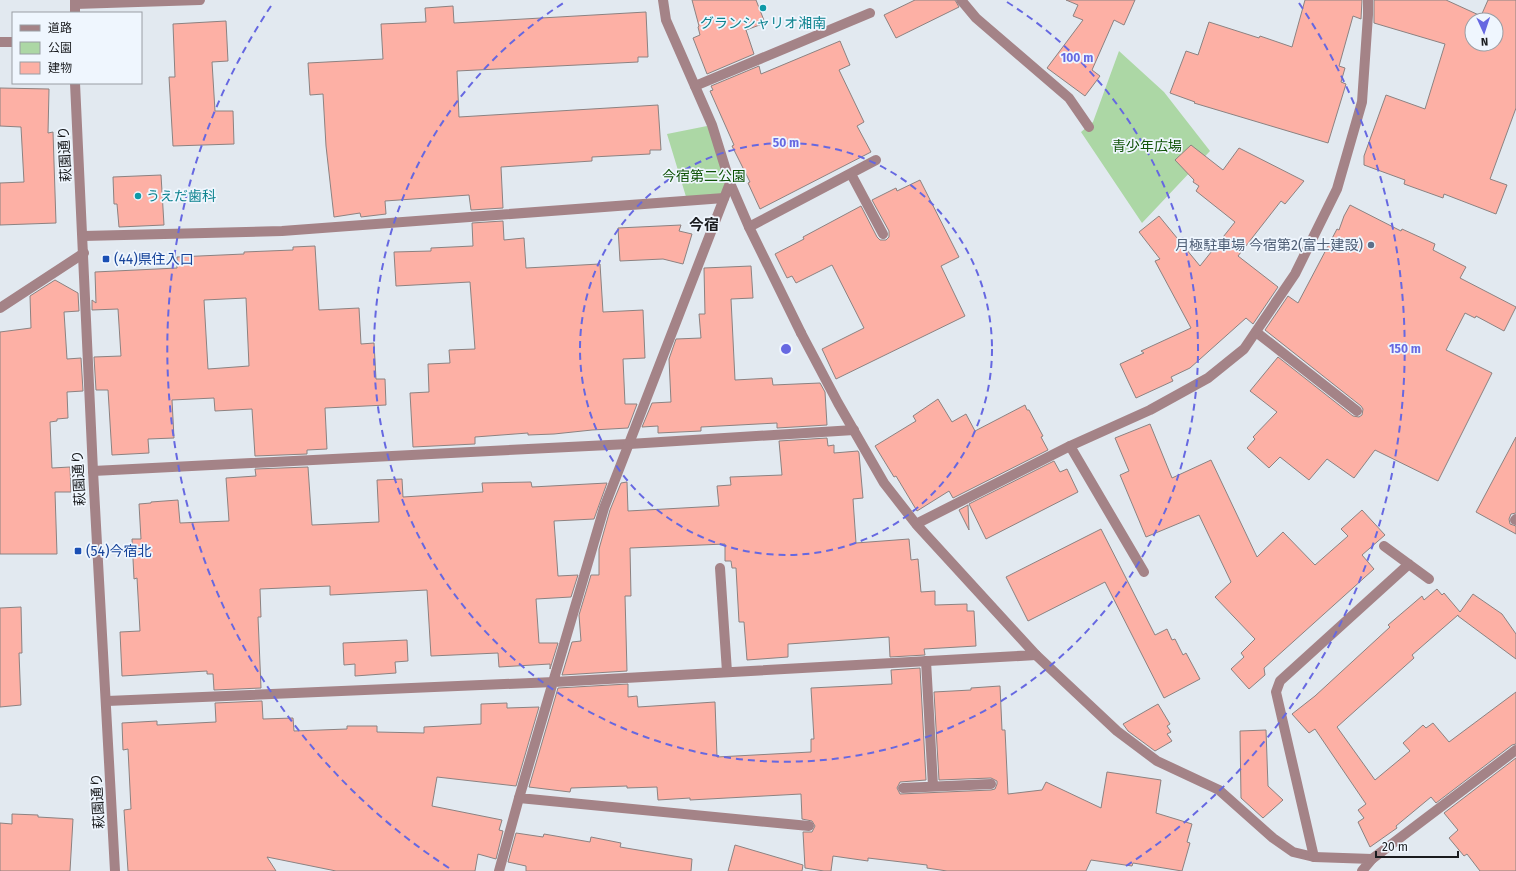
<svg xmlns="http://www.w3.org/2000/svg" width="1516" height="871" font-family="'Fira Sans','Noto Sans JP',sans-serif">
<rect width="100%" height="100%" fill="#e2e9f0"/>
<path fill="#acd7a5" d="M1119,51L1164,92L1210,151L1142,223L1081,132L1093,122Z
M712,125L730,183L724,198L687,200L667,134Z"/>
<path fill="#fdb0a5" stroke="#8c8281" fill-rule="evenodd" d="M692,0H756L765,23L746,30L754,54L707,74L693,38L700,35L698,27L699,26Z
M915,0H955L959,7L896,38L884,15Z
M1066,0H1135L1124,25L1114,20L1092,70L1100,76L1085,96L1047,68L1083,20L1073,16L1078,5Z
M1305,0H1362L1361,19L1353,16L1339,66L1345,68L1341,82L1346,84L1328,143L1194,103L1195,102L1170,93L1186,51L1198,55L1209,22L1259,38L1260,36L1292,47Z
M1374,0H1446L1481,16L1488,0H1516V108L1490,179L1507,185L1496,214L1444,194L1443,198L1404,184L1405,180L1364,165V156L1386,95L1425,109L1445,44L1374,23ZM1472,20H1496V44H1472Z
M453,6L454,23L646,12L648,57H638V62L457,71L459,117L658,105L661,150H650V154L592,157V161L501,167L503,208L471,210L469,195L385,201L386,214L361,217L360,213L334,217L326,146L323,94L310,95L308,63L383,59L381,24L426,22L425,8Z
M226,21L228,61L212,62L215,111H233L234,144L173,146L169,77H175L173,24Z
M840,41L850,65L839,70L864,122L857,126L871,152L760,209L748,183L750,182L732,146L734,145L710,91L713,90L711,86L759,66L761,74Z
M0,88L49,89L48,133L53,132L56,223L0,225V183L24,182L21,127L0,126Z
M1191,145L1223,170L1239,148L1304,181L1285,204L1281,201L1238,256L1278,287L1253,324L1246,318L1190,368L1171,377L1173,381L1136,398L1120,364L1144,353L1141,351L1191,328L1155,261L1160,259L1139,232L1159,216L1200,266L1235,222L1196,191L1199,186L1193,182L1194,180L1175,160Z
M161,175L164,225L119,227L117,204H114L113,177Z
M920,180L959,257L941,266L965,316L836,379L822,349L864,328L832,265L796,283L792,276L787,278L775,254L804,239L803,237L861,206L877,237L880,240H886L889,237V231L872,200L896,188L897,191Z
M1350,205L1401,231L1402,229L1435,244L1433,250L1466,267L1460,278L1516,307L1504,331L1476,316L1475,318L1465,313L1446,350L1492,373L1438,481L1375,450L1354,478L1327,459L1309,480L1280,457L1269,468L1247,448L1255,439L1253,437L1277,412L1250,391L1278,357L1353,416L1359,417L1362,415L1363,409L1361,406L1265,330L1288,296L1298,303L1337,229L1339,230L1344,216Z
M503,221L504,240L524,238L526,268L600,264L603,312L643,310L645,358L623,359L625,404H637L628,428L592,430L554,434L528,435V433L475,437V444L413,447L410,393L429,392L428,364L450,363L449,350L475,349L470,282L396,286L394,252L431,251V248L473,246L472,223Z
M681,225L679,231L692,234L683,264L663,259L620,261L618,228Z
M315,246L319,310L359,308L361,344L374,343L376,379H385L386,405L325,408L327,449L307,450V454L255,456L252,409L215,411L214,398L172,400L174,438L148,439L149,453L112,455L108,390H96L94,357L121,356L118,309L92,310V300L96,303L95,272L177,268V257L244,254V252L293,250V247ZM246,298L249,366L208,369L204,300Z
M751,266L753,298L731,299L735,380L772,378L773,385L820,383L825,392L827,425L777,428V423L701,427V431L658,433V426L642,427L652,403L671,402L669,359L676,339L701,338L699,314H705L704,268Z
M55,280L78,293L79,311L64,312L67,359L81,358L83,391L67,392L68,418L57,419V421L50,422L52,468L70,467L71,492H55L57,554H0V332L31,328L30,296Z
M938,399L952,422L966,414L975,431L1025,405L1027,410H1029L1043,436L1041,437L1048,450L953,498L949,491L917,511L896,476L894,477L875,446L916,421L913,416Z
M1150,424L1172,478L1211,460L1257,557L1283,532L1315,565L1348,536L1341,529L1362,510L1385,535L1362,555L1374,569L1264,668L1265,675L1249,689L1231,669L1244,657L1241,653L1255,639L1215,597L1231,582L1199,515L1146,537L1120,475L1129,471L1115,438Z
M1516,437V513L1511,514L1509,519L1510,524L1516,526V534L1476,512Z
M827,438L828,446L834,445V453L858,451L859,453L863,498L853,499L856,543L909,539L911,560L918,559L921,592L935,591V605L967,604V611H974L976,646L924,649L925,655L890,657L889,637L788,644V657L747,660L744,622H739L736,568H732L731,561H725V544L630,548L631,596H625L627,671L562,675L572,642L581,641L579,615L591,575H599V549L610,510L621,483L627,482L628,511L719,506L717,486L731,485L730,477L782,475L779,441Z
M1054,461L1060,472L1067,469L1078,492L986,539L969,504Z
M308,467L312,525L379,522L377,480L402,479L403,497L483,492L482,483L531,482L532,487L607,483L594,519L554,521L558,576L578,575L571,597L536,599L539,643H558L550,669V664L499,667L498,653L431,656L427,590L330,595V586L260,589L261,617H258L261,688L214,690L213,674H207V671L122,676L120,632L140,631L137,578L134,579L132,539H141L139,504L151,503V502L178,500L180,523L229,521L226,478L256,476L255,469Z
M968,505L969,530L959,510Z
M1101,529L1155,635L1167,629L1172,640L1175,639L1183,655L1186,653L1200,679L1164,698L1105,582L1028,621L1006,577Z
M1437,589L1442,595L1444,593L1460,612L1473,594L1502,614L1516,634V659L1458,616V615L1412,655L1414,658L1337,727L1375,780L1410,751L1403,743L1423,725L1426,728L1433,723L1449,742L1516,692V744L1512,745L1436,803L1431,797L1396,826L1397,828L1370,847L1358,822L1364,818L1358,810L1366,804L1315,729L1309,733L1292,714L1315,696L1390,627L1388,625L1408,608L1422,596L1424,600Z
M21,607L22,653H19L21,705L0,707V608Z
M407,640L408,661L395,662L396,673L355,676V664L344,665L343,643Z
M920,668L926,780L900,782L897,788L900,794L991,790L995,789L997,784V781L991,778L939,780L934,692L971,690V688L1000,686L1002,730H1005L1008,794L1042,790L1046,782L1101,808L1107,772L1161,780L1156,813L1192,824L1187,842L1190,843L1182,871L1133,863L1132,866L1091,860L1086,871H947L927,868V865L868,858V861L833,856L831,871H824L805,868L803,832H812L815,826L812,821L802,819L801,794L690,800V798L658,800L657,787L627,788V786L571,788L570,792L529,787L558,688L628,684V697L637,696L638,707L715,702L717,757L811,752V739H814L811,688L892,684L891,670Z
M262,701L263,719L293,718L294,731L347,729V726H377V732L424,733V727L481,724V704L507,703V708L539,707L516,786L437,777L432,806L502,820L499,830L503,831L496,859L478,854L475,871H336L267,857L276,871H128L124,810L131,809L128,749L123,750L122,723L157,721V725L216,722L215,703Z
M1158,704L1170,724L1167,726L1171,732L1167,734L1172,741L1155,751L1128,731L1123,724Z
M1266,730L1268,786L1283,800L1263,818L1241,798L1240,731Z
M1516,758V871H1480L1467,854L1464,856L1449,838L1458,830L1444,813Z
M12,814L38,815V817L73,819L70,871H0V823L12,824Z
M516,833L543,837L544,834L590,842L591,837L621,843L620,847L692,859L691,871H526V866L508,862Z
M735,845L803,865L802,871H728Z"/>
<g fill="none" stroke-linecap="round" stroke-linejoin="round">
<path stroke="#a48387" stroke-width="10" d="M961,0L976,18L1069,98L1089,127
M695,86L870,13
M730,183L749,227L801,333
M83,236L282,231L724,198
M1256,332L1357,411
M1070,446L1144,572
M93,471L629,444L854,430
M1036,655L1117,731L1157,761L1219,790L1273,838L1293,852L1314,857L1372,859
M926,661L933,786
M107,701L554,682
M903,788L991,784
M499,871L519,798
M1362,871L1372,859"/>
<path stroke="#a48387" stroke-width="10" d="M663,0L666,20L712,125L730,183L604,508L519,798L809,826
M75,4L200,0
M0,42H13
M851,174L883,234
M749,227L876,160
M0,308L84,253
M801,333L838,403L884,483L916,524L1036,655
M1515,520L1516,519
M916,524L1070,446L1150,410L1208,378L1244,349L1295,274L1337,189L1362,102L1368,15V0
M1384,546L1429,579
M720,568L727,672
M554,682L1036,655
M1314,857L1276,692L1280,681L1409,564
M1372,859L1516,750"/>
<path stroke="#a48387" stroke-width="10" d="M75,13V0
M75,83L93,471L115,871"/>
</g>
<g fill="none" stroke="#6668e1" stroke-width="2" stroke-dasharray="7 5">
<circle cx="786" cy="349" r="206"/>
<path d="M1007 2A412 412 0 1 1 565 2"/>
<path d="M449 868A619 619 0 0 1 273 3M1299 3A619 619 0 0 1 1123 868"/>
</g>
<g fill="#0f9aa8" stroke="#eff6fe" stroke-width="1.5">
<circle cx="763" cy="8" r="4"/>
<circle cx="138" cy="196" r="4"/>
</g>
<circle fill="#5c6f8a" stroke="#eff6fe" stroke-width="1.5" cx="1371" cy="245" r="4"/>
<g fill="#1a4fb4" stroke="#eff6fe" stroke-width="1.5">
<rect x="102" y="255" width="8" height="8" rx="2"/>
<rect x="74" y="547" width="8" height="8" rx="2"/>
</g>
<g text-anchor="middle" dominant-baseline="central" stroke-width="3.5" stroke-linejoin="round" paint-order="stroke">
<g font-size="14" fill="#0d838f" stroke="#eff6fe">
<text x="763" y="23">グランシャリオ湘南</text>
<text x="146" y="196" text-anchor="start">うえだ歯科</text>
</g>
<g font-size="14" fill="#105307" stroke="#eff6fe">
<text x="1147" y="146">青少年広場</text>
<text x="704" y="176">今宿第二公園</text>
</g>
<g font-size="14" fill="#191b1e" stroke="#eff6fe">
<text transform="translate(65 154) rotate(-93)">萩園通り</text>
<text transform="translate(79 478) rotate(-93)">萩園通り</text>
<text transform="translate(98 801) rotate(-93)">萩園通り</text>
</g>
<g font-size="14" fill="#4e5e75" stroke="#eff6fe" text-anchor="end">
<text x="1363" y="245">月極駐車場 今宿第2(富士建設)</text>
</g>
<g font-size="14" fill="#164399" stroke="#eff6fe" text-anchor="start">
<text x="114" y="259">(44)県住入口</text>
<text x="86" y="551">(54)今宿北</text>
</g>
<g font-size="15" font-weight="bold" fill="#191b1e" stroke="#eff6fe">
<text x="704" y="225">今宿</text>
</g>
</g>
<circle cx="786" cy="349" r="6" fill="#6668e1" stroke="#eff6fe" stroke-width="2"/>
<g font-size="12" text-anchor="middle" font-weight="bold" fill="#6668e1" stroke="#eff6fe" stroke-width="3.5" stroke-linejoin="round" paint-order="stroke">
<text x="1077" y="62">100 m</text>
<text x="786" y="147">50 m</text>
<text x="1405" y="353">150 m</text>
</g>
<rect x="12" y="12" width="130" height="72" fill="#eff6fe" stroke="#999ea4"/>
<rect x="20" y="25" width="20" height="6" fill="#a48387" stroke="#999ea4"/>
<text x="48" y="32" font-size="12" fill="#191b1e">道路</text>
<rect x="20" y="42" width="20" height="12" fill="#acd7a5" stroke="#999ea4"/>
<text x="48" y="52" font-size="12" fill="#191b1e">公園</text>
<rect x="20" y="62" width="20" height="12" fill="#fdb0a5" stroke="#999ea4"/>
<text x="48" y="72" font-size="12" fill="#191b1e">建物</text>
<g transform="translate(1484 32) rotate(177)"><circle r="19" fill="#eff6fe" stroke="#999ea4"/>
<path d="M0-3L7 15L0 10L-7 15Z" fill="#6668e1"/>
<text y="-6" font-size="11" font-weight="bold" text-anchor="middle" fill="#191b1e">N</text>
</g>
<path d="M1376 851v6h82v-6" fill="none" stroke="#191b1e" stroke-width="2"/>
<text x="1382" y="851" font-size="12" fill="#191b1e" stroke="#eff6fe" stroke-width="3" paint-order="stroke">20 m</text>
</svg>
